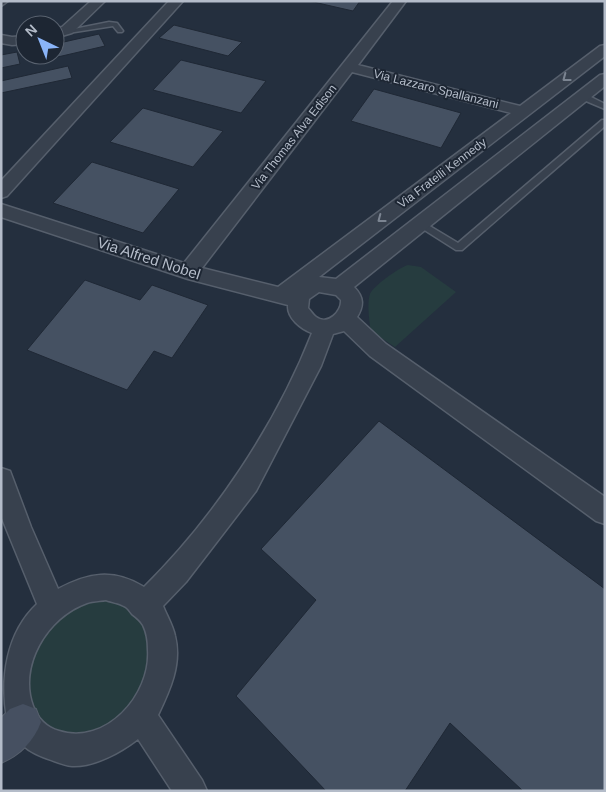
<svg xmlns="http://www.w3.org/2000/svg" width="606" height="792" font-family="Arial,sans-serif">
<rect width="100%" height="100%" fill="#242f3e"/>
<path fill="#263c3f" d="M408,265L421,267L456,292L395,347L371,331C369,322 367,302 370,294C373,286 400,267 408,265Z
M93,596L120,598L153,636V669L136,707L110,729L71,738L42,726L26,699L32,643L56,613Z"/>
<path fill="#455162" stroke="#1f2835" d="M309,1H360L353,11Z
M174,25L242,42L228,56L159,38Z
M99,34L105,46L49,59L47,55H55V44Z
M17,52L20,64L1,68V55Z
M181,60L266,81L241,113L153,90Z
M68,66L72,78L1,93V81Z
M374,89L461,113L441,148L351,121Z
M143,108L223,131L193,167L110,142Z
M92,162L179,189L143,233L53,203Z
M85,280L140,300L152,285L208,305L172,358L154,351L127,390L27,350Z
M379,421L605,589V791H523L450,723L405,791H326L236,696L316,600L261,549Z"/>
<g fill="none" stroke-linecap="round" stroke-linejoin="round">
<g stroke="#565f6c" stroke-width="3">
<path id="lane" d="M109,22L117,23L123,31L122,32H118L113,26L62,34L59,32Z
M579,94H585L605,104V109L579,98Z
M602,120H605V126L462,250H456L415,224L417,222H423L458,243Z"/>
</g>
<g stroke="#565f6c" stroke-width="3">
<path id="street" d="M1,1H8L1,6Z
M91,1H105L72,33L55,38V29L62,27Z
M169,1H183L7,196L1,198V181Z
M393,1H406L358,65L520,106L600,46L605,45V56L319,277L336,279L600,75L605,74V86L354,287C364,297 364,306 357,317L386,344L605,497V524L596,521L370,356L344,331L333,334L321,366L256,491L186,582L163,606C167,616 173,626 175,636C182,664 170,690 158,715L202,780L207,791H172L138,739C121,752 95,767 72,766C62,765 52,760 43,757C33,753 24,748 18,740C13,734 10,726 7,719C0,679 6,633 37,604L1,516V468L10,471L31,527L58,589C88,573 113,568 144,587C214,518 276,425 312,333C301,329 287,318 288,305L188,279L1,217V204L184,263ZM352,72L511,113L278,287L202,268ZM319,292L336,295L341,300C342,311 328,326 316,317C313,315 311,311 308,308L309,299ZM106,600C111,602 119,603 124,606C127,607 130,611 132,614C136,617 140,620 143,625C147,633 148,641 148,650C151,695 106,746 59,731C47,728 37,718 33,706C18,666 47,617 87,603C93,601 100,601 106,600Z
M1,35L12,37L25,36V44L12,45L1,43Z"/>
</g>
<g stroke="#565f6c" stroke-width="2">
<path id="secondary" d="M23,704L36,709L41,722C34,741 20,755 1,763V718L10,709Z"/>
</g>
<use href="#lane" fill="#38414e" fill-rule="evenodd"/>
<use href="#street" fill="#38414e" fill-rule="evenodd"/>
<use href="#secondary" fill="#465061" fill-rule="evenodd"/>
</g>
<defs><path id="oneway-chevron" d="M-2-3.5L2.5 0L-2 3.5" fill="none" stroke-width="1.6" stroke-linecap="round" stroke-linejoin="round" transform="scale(1.25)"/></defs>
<g stroke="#7c8592">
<use href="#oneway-chevron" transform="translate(566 78) rotate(143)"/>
<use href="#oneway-chevron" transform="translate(381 219) rotate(143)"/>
</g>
<g text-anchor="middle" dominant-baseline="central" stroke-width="4" stroke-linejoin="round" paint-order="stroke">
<g font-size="12" fill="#b4bcc9" stroke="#1d2633">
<text transform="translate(436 89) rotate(14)">Via Lazzaro Spallanzani</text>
<text transform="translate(294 137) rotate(-52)">Via Thomas Alva Edison</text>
<text transform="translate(442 173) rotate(-37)">Via Fratelli Kennedy</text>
</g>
<g font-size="15" fill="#b4bcc9" stroke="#1d2633">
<text transform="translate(149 258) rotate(18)">Via Alfred Nobel</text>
</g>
</g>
<rect width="606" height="792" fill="none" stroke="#b4bcc9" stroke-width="5"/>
<g transform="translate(40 40) rotate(317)"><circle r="24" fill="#1d2633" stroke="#59626f"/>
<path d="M0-4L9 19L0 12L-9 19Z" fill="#8ab4f8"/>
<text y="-8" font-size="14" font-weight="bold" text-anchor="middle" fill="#b4bcc9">N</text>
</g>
</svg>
